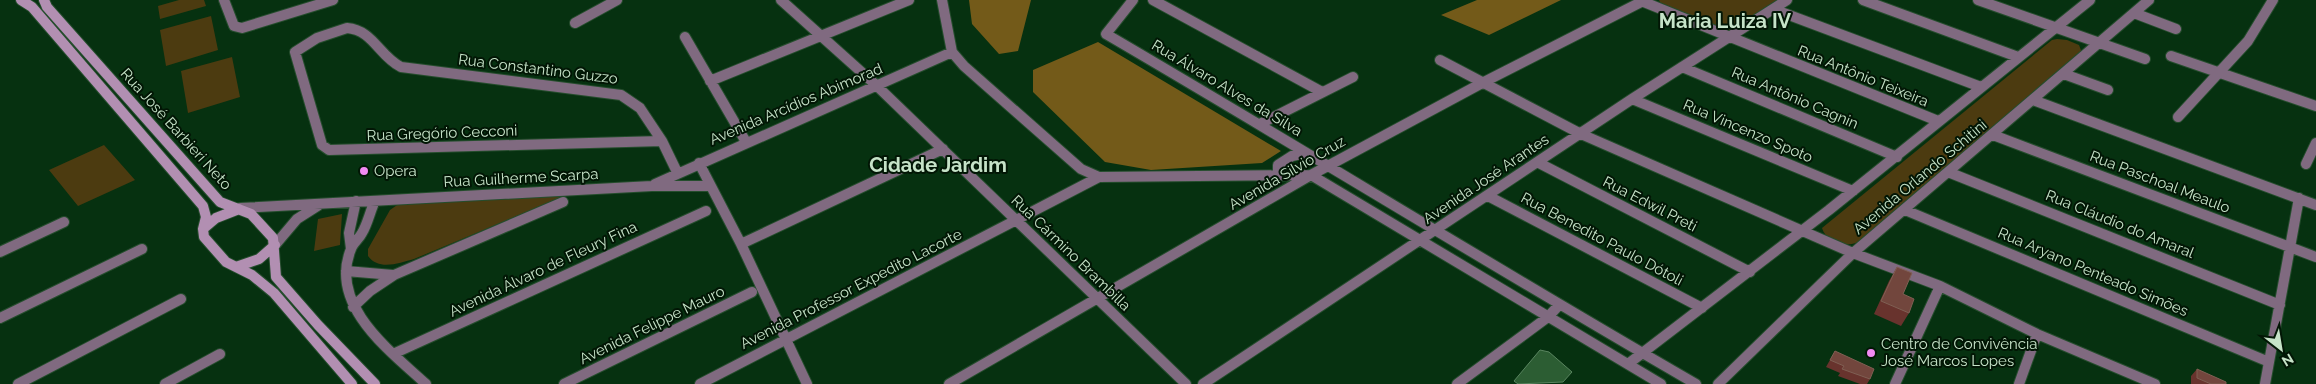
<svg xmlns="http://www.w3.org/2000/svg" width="2316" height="384" font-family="Raleway,sans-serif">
<rect width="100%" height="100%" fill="#063110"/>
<path fill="#4c3b10" d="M179,0H204L206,6L160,19L158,6Z
M1659,0H1779L1732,30H1726L1661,5Z
M211,16L218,50L166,66L160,30Z
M2057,39L2067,40L2079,45L2082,53L1858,242C1846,248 1826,242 1822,228L2052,40Z
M232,57L240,97L188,113L181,71Z
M104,145L135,180L78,206L49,170Z
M575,192L414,259C399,263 379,271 368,256V249L390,210L400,203Z
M342,214L340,245L314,251L318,219Z"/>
<path fill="#735a19" d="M969,0H1031L1018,51L999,54L972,24Z
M1477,0H1561L1489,35L1441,15Z
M1098,42L1281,151L1262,163L1151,170L1105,162L1033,92V70Z"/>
<path fill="#2c5d33" stroke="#5a8560" d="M1540,350L1549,352L1572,372L1563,382L1518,384L1514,381Z"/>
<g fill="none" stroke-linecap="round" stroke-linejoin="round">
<g stroke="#254d2d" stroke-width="12">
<path id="minor" d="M224,0L234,26L242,28L333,0
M781,0L877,86L1186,384
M942,0L952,52L964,66L1081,169L1099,177L1311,175L1661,384
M1133,0L1106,34C1303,149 1498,270 1696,384
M1153,0L1322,92
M1639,0L1938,121
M1863,0L2018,57
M1978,0L2145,59
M1773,9L1981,87
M2134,13L2176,29
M575,23L617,0
M347,28C373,30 379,56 401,67L621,95L640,108L662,141L329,150L322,145L295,52L317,38Z
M685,37L746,142
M2171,56L2316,106
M1440,60L1581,134L1853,253L1940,286L2037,334L2155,384
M1682,67L1897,157
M2064,74L2108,90
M710,81L909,0
M1632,99L1853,191
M2033,100L2316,205
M2178,117L2248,41L2273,0
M1260,124L1353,77
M1993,135L2316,257
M662,141L677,172
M1537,162L1750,272
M699,163L741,244L807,384
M2306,164L2316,143
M1948,172L2280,305
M1278,176V165L1292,156L1306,153
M655,184L952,52
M1488,196L1702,308
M375,201C370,211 368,223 362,233C359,239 353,243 351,249C328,305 390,351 426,384
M240,208L652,186H709
M1905,210L2269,362
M741,244L943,149
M275,245L297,219L319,205
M351,249L349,233L356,201
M0,252L64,222
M346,271L393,275
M353,307L370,291L394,275L563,202
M0,318L142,249
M393,354L706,211
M1628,364L1829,210L2090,0
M18,384L181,299
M165,384L220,354
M564,384L752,292
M700,384L1099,177
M949,384L1311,175L1484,82L1645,0
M1203,384L1632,99L1787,0
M1457,384L1548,317L1559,305
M1718,384L1853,253L2149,0
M1895,384L1940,286
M2019,384L2037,334
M2265,384L2299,198"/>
</g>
<g stroke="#254d2d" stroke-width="12">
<path id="secondary" d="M21,0L32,7L203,206L206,217L203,229L204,237L226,262L252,275L274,293L352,384
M44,0L47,7L220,202L251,214L273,238L276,277L318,325L375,384
M203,229L216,218L239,209
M236,267L259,259L275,245"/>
</g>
<use href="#minor" stroke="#806a80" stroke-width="10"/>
<use href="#secondary" stroke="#b28fb2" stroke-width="10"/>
</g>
<path fill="#68332d" d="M1897,267L1903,294L1909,313L1901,326L1874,314L1889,281Z
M1835,351L1870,379L1867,384H1860L1838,376L1840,373L1826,367Z
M2197,369L2226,384H2191V376Z"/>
<path fill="#72463d" stroke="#7f5f53" d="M1897,267L1912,273L1903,294L1914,299L1909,313L1881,301Z
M1835,351L1874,369L1870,379L1842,369L1844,366L1830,360Z
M2197,369L2226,382V384H2211L2197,378Z"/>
<g fill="#f28af3" stroke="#021605" stroke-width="2">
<circle cx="364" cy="171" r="5"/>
<circle cx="1871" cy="353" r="5"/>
</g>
<g text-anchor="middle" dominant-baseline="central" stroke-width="4" stroke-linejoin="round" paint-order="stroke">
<g font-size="15" fill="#c6e3c8" stroke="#021605">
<text transform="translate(538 69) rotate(7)">Rua Constantino Guzzo</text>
<text transform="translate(1863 76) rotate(22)">Rua Antônio Teixeira</text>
<text transform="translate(1227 88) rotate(31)">Rua Álvaro Alves da Silva</text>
<text transform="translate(1795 98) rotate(23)">Rua Antônio Cagnin</text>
<text transform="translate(796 104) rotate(-23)">Avenida Arcídios Abimorad</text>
<text transform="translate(176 129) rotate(48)">Rua José Barbieri Neto</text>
<text transform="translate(1748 131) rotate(23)">Rua Vincenzo Spoto</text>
<text transform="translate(442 133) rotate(-2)">Rua Gregório Cecconi</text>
<text transform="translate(1287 173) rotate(-30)">Avenida Silvio Cruz</text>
<text transform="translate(1920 177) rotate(-40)">Avenida Orlando Schitini</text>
<text transform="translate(521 178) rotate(-3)">Rua Guilherme Scarpa</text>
<text transform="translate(1486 179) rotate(-34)">Avenida José Arantes</text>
<text transform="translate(2160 182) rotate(21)">Rua Paschoal Meaulo</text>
<text transform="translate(1650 204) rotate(27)">Rua Edwil Preti</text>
<text transform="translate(2120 224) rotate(22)">Rua Cláudio do Amaral</text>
<text transform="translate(1602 239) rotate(28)">Rua Benedito Paulo Dótoli</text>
<text transform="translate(1071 253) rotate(44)">Rua Cármino Brambilla</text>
<text transform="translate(543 269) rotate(-25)">Avenida Álvaro de Fleury Fina</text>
<text transform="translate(2093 272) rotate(23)">Rua Aryano Penteado Simões</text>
<text transform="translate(851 289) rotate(-27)">Avenida Professor Expedito Lacorte</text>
<text transform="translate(652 325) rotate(-26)">Avenida Felippe Mauro</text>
</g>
<g font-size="15" fill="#c6e3c8" stroke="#021605" text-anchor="start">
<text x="374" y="171">Opera</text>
<text x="1881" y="344">Centro de Convivência<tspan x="1881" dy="17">José Marcos Lopes</tspan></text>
</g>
<g font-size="20" font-weight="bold" fill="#c6e3c8" stroke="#021605">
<text x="1725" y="21">Maria Luiza IV</text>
<text x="938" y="165">Cidade Jardim</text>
</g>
</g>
<g transform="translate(2281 349) rotate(149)" stroke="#021605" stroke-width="4" paint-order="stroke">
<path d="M0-4L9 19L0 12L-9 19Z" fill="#c6e3c8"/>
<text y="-8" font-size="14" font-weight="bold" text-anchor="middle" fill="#c6e3c8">N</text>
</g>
</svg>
